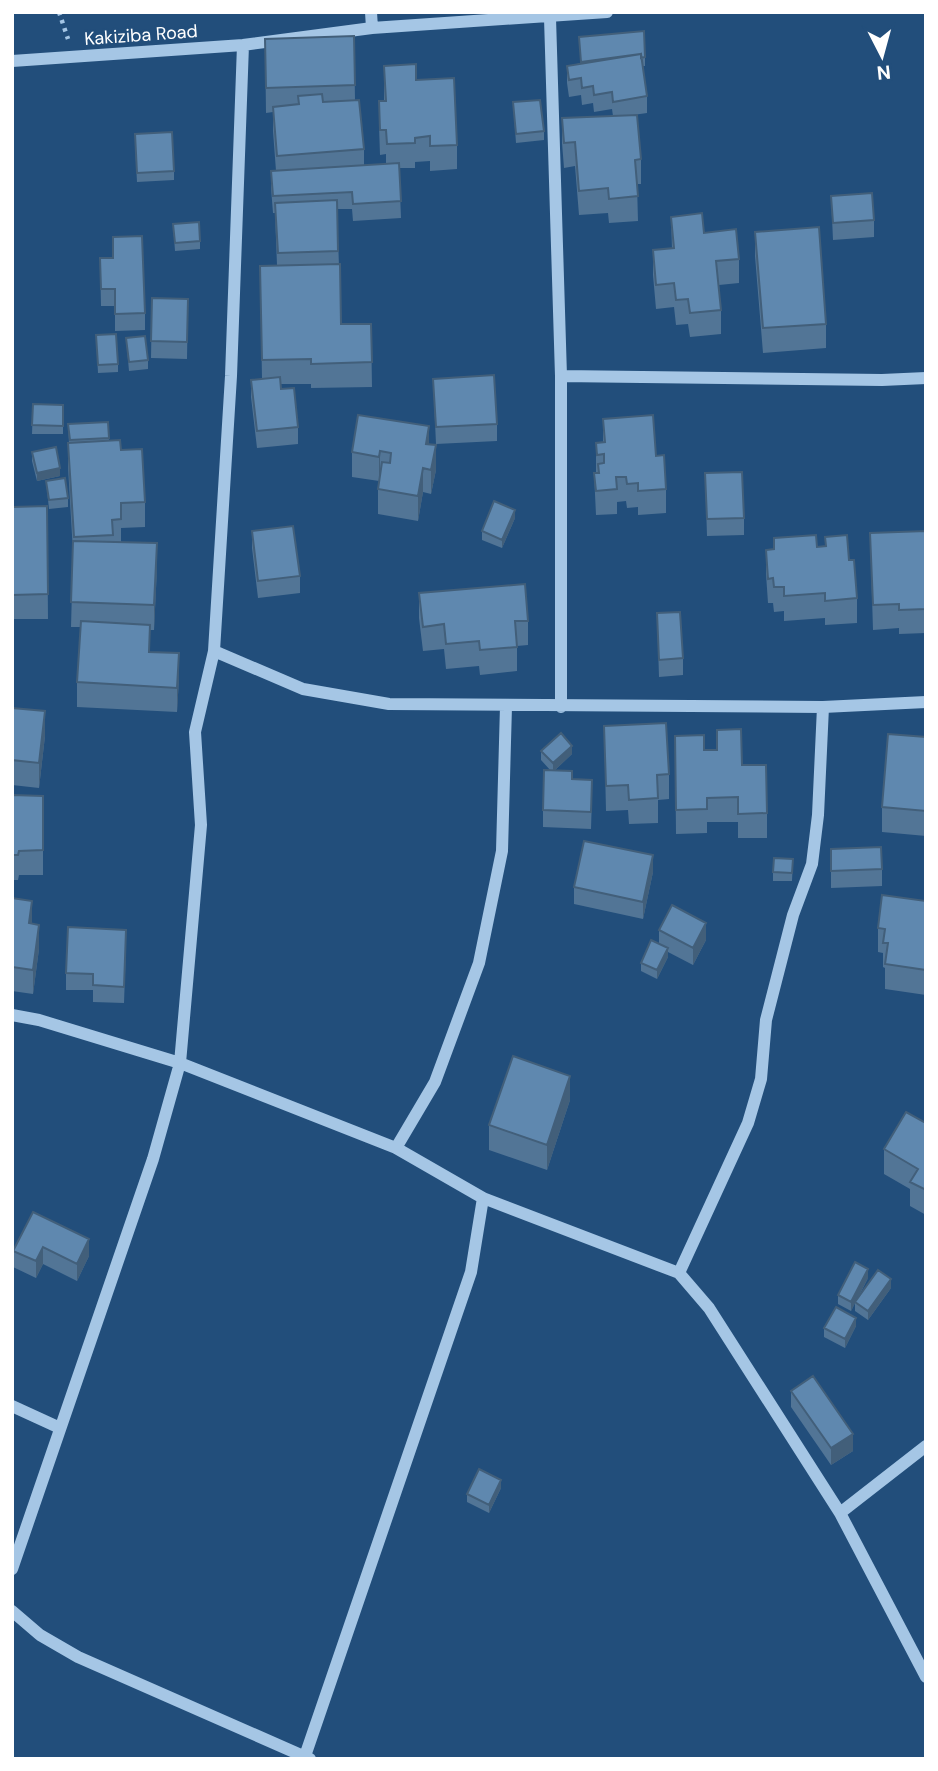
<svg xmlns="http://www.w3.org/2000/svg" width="938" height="1771" font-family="'DM Sans',sans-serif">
<rect width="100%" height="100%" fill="#224e7b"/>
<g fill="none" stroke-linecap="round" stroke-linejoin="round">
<path stroke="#a5c6e5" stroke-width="4.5" stroke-dasharray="3.5 5" stroke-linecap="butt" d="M59,12L68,39"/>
<path stroke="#a5c6e5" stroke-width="12" d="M371,12L372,28
M550,18L561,376V707
M12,61L243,45L372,28L607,12
M561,376L882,380L926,378
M214,651L303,689L389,704L823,707L926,702
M12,1015L39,1020L180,1063L396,1148L483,1198L679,1273L709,1308L840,1513L926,1677
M396,1148L435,1082L479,963L502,851L506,706
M679,1273L748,1123L761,1079L766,1020L793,915L812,864L818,815L823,707
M12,1406L60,1428
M840,1513L926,1446
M12,1569L153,1159L180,1063L201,825L195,732L214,651L231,376L243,45
M12,1611L40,1635L78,1657L310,1759
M304,1759L471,1272L483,1198"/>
</g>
<path fill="#527596" d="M354,36L355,100L364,149V165L386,164V154L380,155L379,126V101H384V66L416,80L457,145V169L430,171V161L415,162V168H399L401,218L353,221L352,209H337L341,324H371L372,387L311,388V384H281V389L298,427V444L257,448L251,397V380L262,379L260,266L277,265L275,213H273L271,188V171H276L273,131V112L266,113L265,39Z
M579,37L645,57V66H643L647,96V113L633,115L641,159V184H637L638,221L609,223L608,213L579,215L575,166L564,168L562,143V118L613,116L612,109L594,112L593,103L582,105L581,95L569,97L567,83V66L581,63Z
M513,102L544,131V140L516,143Z
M135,143L174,171V180L137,182Z
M831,196L874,220V237L833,240Z
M671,217L704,233L739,259V283L719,285L721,310V334L690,337L688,324L676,325L674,307L656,309L653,275V250L672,249Z
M173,224L200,241V249L175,251Z
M755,232L826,324V348L763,353L755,256Z
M113,237L145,313V330L115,331V306H101L100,258H113Z
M152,298L188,299L187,359L151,358Z
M96,335L118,364V372L98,373Z
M126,338L148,360V369L129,371Z
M433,379L497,424V441L436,444Z
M33,404L63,405V434H32Z
M603,419L656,456L666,489V513L638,515V507L627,508L626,501L617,502V514L596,515L594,473H596V443H603Z
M108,422L109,441L121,450L145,502V527L121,528V542L157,568L154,630H150V652L179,678L177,712L77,707V682L81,627H71L73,552L68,467V443H69L68,424Z
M429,444L436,470L431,494L423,492L418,521L378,514V489L379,481L352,477V452Z
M32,452L60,476L37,481L32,461Z
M705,473L744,518V535L707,536Z
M46,481L68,498V507L49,509Z
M47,506L48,619H12V507Z
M515,518L502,548L482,540V531Z
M252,531L300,576V593L258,598L252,548Z
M926,531V633L899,634V628L873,630L870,533Z
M774,538L817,547L825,546L849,560L857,598V623L825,625V618L784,621V611L774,612L773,603H768L766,574V550L774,549Z
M419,593L528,621V645L517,646V671L480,675L479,666L446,669L444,649L423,651L419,618Z
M657,613L683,658V675L659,677Z
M12,708L45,736L39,788L12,785Z
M604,726L669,774V799L658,800V823L629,824L628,810L606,811Z
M717,730L742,765L767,813V838H738V822H707V833L676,834L675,736L704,750H717Z
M926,737V836L882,832V807Z
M541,751L572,754L554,771L572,779L592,797L591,829L543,827V810L551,771L541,760Z
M12,795L43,796V875H19L18,880H12Z
M831,849L882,869V886L831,888Z
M793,859L792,881H773V872Z
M653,872L643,919L574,904V887Z
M12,898L32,924L39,949L33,994L12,991Z
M926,901V995L885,989V968L883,967V953L878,952V928Z
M659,930L706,940L693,965L668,952V957L657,979L641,971V963L659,944Z
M126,947L124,1003L93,1002V990H66V973Z
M570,1100L547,1170L489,1150V1125Z
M926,1123V1215L910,1206V1189L884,1174V1149Z
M89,1239V1256L77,1281L43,1264L36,1278L13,1267V1251Z
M868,1278L857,1300L891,1288L868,1320L855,1311V1303L851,1311L838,1304V1295Z
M856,1326L845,1348L824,1337V1328Z
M791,1391L853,1451L831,1465L791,1407Z
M501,1488L489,1513L467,1502V1494Z"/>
<path fill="#425f7a" d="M429,426V451L426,444Z
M436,445V470L431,494V470Z
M380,451V475L379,481V457Z
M60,468V476L37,481V473Z
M423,468V492L418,521V496Z
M515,510V518L502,548V540Z
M157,543V568L154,630V605Z
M179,653V678L177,712V688Z
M45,711V736L39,788V763Z
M572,746V754L553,772V763Z
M653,855V872L643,919V902Z
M32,901V925L29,923Z
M706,923V940L693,965V948Z
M39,925V949L33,994V970Z
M668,948V957L657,979V970Z
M570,1076V1100L547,1170V1145Z
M89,1239V1256L77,1281V1264Z
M43,1247V1264L36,1278V1261Z
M868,1269V1278L851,1311V1302Z
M891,1279V1288L868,1320V1311Z
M856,1318V1326L845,1348V1339Z
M853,1434V1451L831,1465V1448Z
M501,1480V1488L489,1513V1505Z"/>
<path fill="#5f88af" stroke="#425f7a" stroke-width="2" d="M644,31L645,57L641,58V54L581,62L579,37Z
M354,36L355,85L266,88L265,39Z
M641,54L647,96L613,102L612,92L594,95L593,86L582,88L581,78L569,80L567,66Z
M416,64V80L454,78L457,145L430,146V136L415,138V143L387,144L386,130H380L379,101H386L384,66Z
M322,94L323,102L359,100L364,149L277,156L273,107L299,104L298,96Z
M540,100L544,131L516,134L513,102Z
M637,115L641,159L635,160L638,196L609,199L608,188L579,191L575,142L564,143L562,118Z
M172,132L174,171L137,173L135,134Z
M399,163L401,201L353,204L352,192L273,196L271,171Z
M872,193L874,220L833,223L831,196Z
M337,200L338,251L278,253L275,203Z
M702,213L704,233L736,229L739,259L716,261L721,310L690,313L688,299L676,300L674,283L656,285L653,250L674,248L671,217Z
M199,222L200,241L175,243L173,224Z
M819,227L826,324L763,328L755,232Z
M142,236L145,313L115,314V289H101L100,258H113V237Z
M340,264L341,324H371L372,362L311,364V359L262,360L260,266Z
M152,298L188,299L187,342L151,341Z
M116,334L118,364L98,365L96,335Z
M145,336L148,360L129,362L126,338Z
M494,375L497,424L436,427L433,379Z
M280,377L281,389L294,388L298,427L257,431L251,380Z
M33,404L63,405V426L32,425Z
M358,415L429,426L426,444L436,445L431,470L423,468L418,496L378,489L382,462L390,463L391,453L380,451L379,457L352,452Z
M653,415L656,456L664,455L666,489L638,491V483L627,484L626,477H616L617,489L596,491L594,473H599L598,464L604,463V454L597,455L596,443L605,442L603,419Z
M108,422L109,438L70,440L68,424Z
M120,440L121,450L142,449L145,502L121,503V519L112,520L113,535L74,537L68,443Z
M56,447L60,468L37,473L32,452Z
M742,472L744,518L707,519L705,473Z
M65,478L68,498L49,500L46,481Z
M494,501L515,510L502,540L482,531Z
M47,506L48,594L12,595V507Z
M293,526L300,576L258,581L252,531Z
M926,531V609L899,610V604L873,605L870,533Z
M816,535L817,547L826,546L825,537L847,535L849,560H854L857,598L825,601V593L784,596V587H774L773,578L768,579L766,550L774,549V538Z
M73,541L157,543L154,605L71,602Z
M525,584L528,621H515L517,647L480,650L479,641L446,644L444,624L423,627L419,593Z
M680,612L683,658L659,660L657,613Z
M81,621L150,625L149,652L179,653L177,688L77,682Z
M12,708L45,711L39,763L12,760Z
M666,723L669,774L657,775L658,798L629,800L628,785L606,786L604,726Z
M741,729L742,765H766L767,813L738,814V797L707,798V809L676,810L675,736L704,735V750H717V730Z
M561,733L572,746L553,763L541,751Z
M888,734L926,737V811L882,807Z
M544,770L572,771V779L592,780L591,812L543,810Z
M12,795L43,796V850L19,851L18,855H12Z
M584,841L653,855L643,902L574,887Z
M881,847L882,869L831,871V849Z
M774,858L793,859L792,873L773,872Z
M882,895L926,901V970L885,964L888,943H883L885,929L878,928Z
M12,898L32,901L29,923L39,925L33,970L12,967Z
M672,905L706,923L693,948L659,930Z
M68,927L126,930L124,987L93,985V974L66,973Z
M651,940L668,948L657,970L641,963Z
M513,1056L570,1076L547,1145L489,1125Z
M906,1112L926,1123V1190L910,1182L918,1169L884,1149Z
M33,1212L89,1239L77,1264L43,1247L36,1261L13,1251Z
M855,1262L868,1269L851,1302L838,1295Z
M878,1270L891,1279L868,1311L855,1302Z
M836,1307L856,1318L845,1339L824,1328Z
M813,1376L853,1434L831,1448L791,1391Z
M479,1469L501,1480L489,1505L467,1494Z"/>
<g text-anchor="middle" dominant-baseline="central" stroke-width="5" stroke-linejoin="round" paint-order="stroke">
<g font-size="18" fill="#fff" stroke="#224e7b">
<text transform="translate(141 35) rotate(-4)">Kakiziba Road</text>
</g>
</g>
<rect width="938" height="1771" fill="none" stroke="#ffffff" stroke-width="28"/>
<g transform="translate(882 56) rotate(174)" stroke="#224e7b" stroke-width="5" paint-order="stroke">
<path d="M0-5L12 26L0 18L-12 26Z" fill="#ffffff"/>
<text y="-10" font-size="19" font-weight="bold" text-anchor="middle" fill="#ffffff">N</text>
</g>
</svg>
